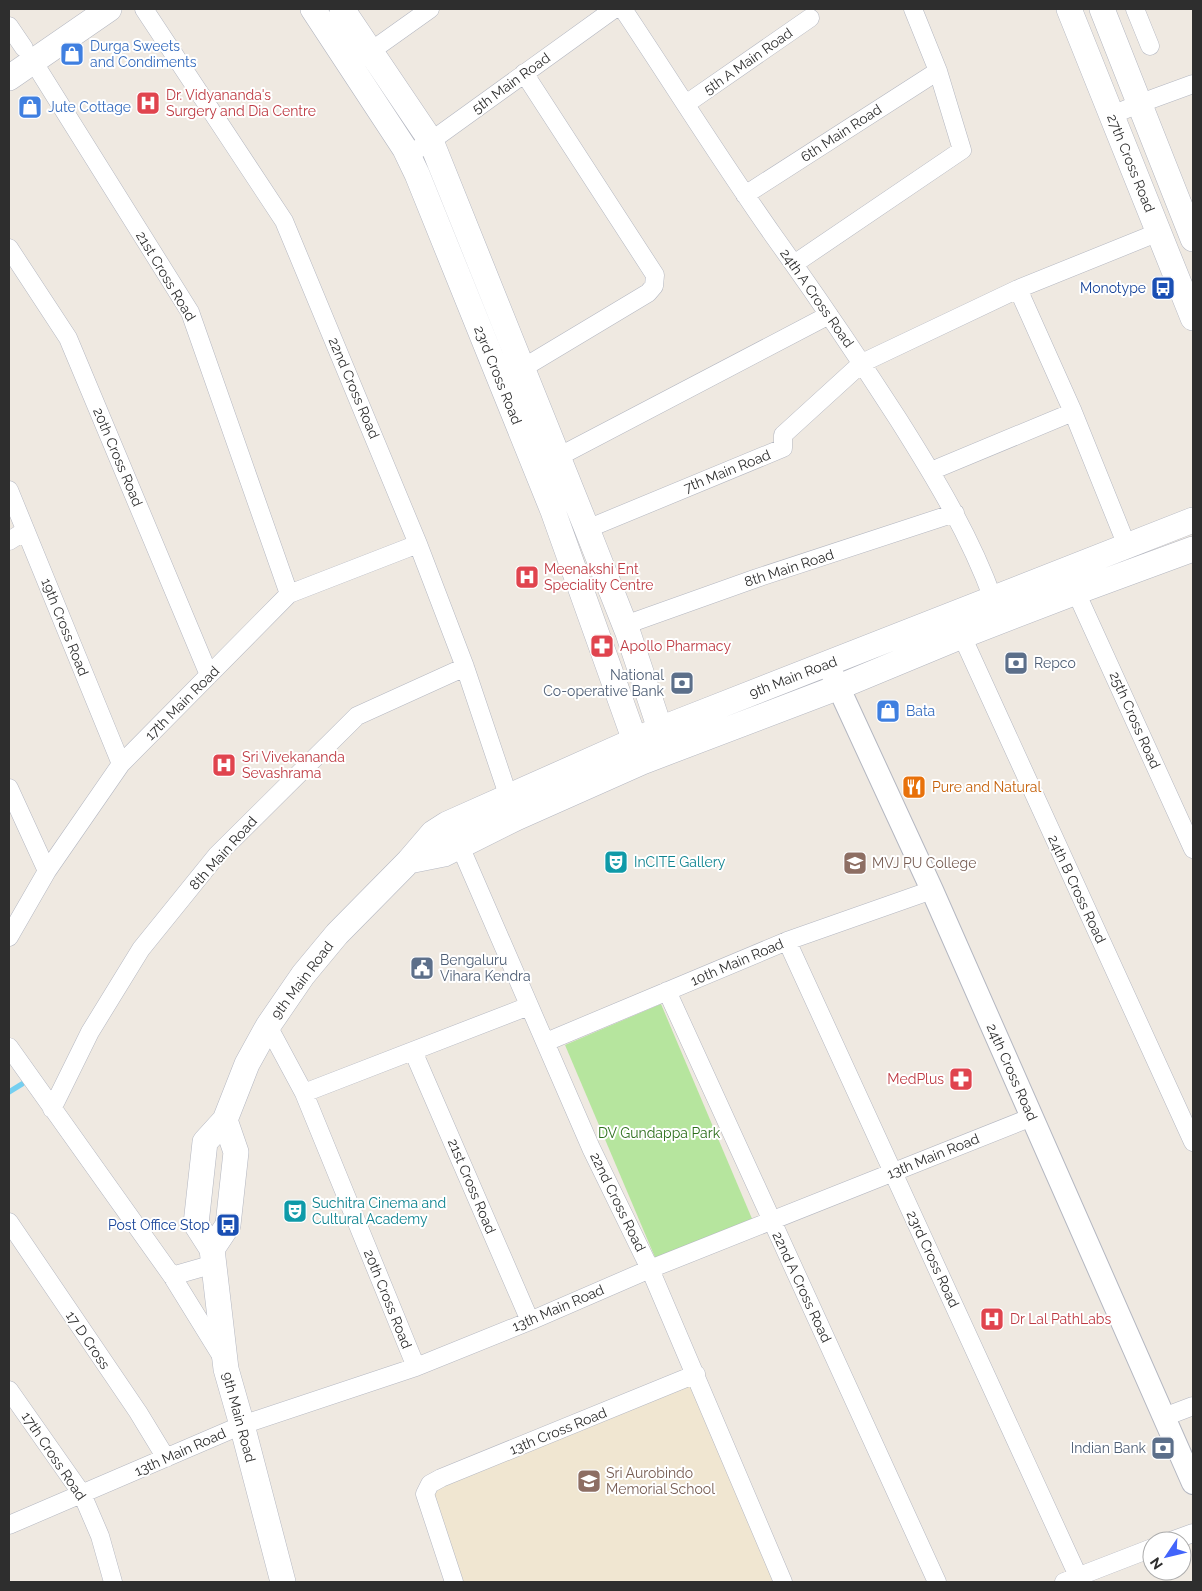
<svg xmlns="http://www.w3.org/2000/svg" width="1202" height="1591" font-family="Raleway,sans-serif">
<rect width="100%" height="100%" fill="#efe9e1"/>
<path fill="#f0e6d1" d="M696,1374L786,1582H669L668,1581L664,1582H454L430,1484Z"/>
<path fill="#b6e59e" d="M661,1004L753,1221L657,1262L565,1045Z"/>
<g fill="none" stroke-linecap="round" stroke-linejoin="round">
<path stroke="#75cff0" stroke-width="5.5" d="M9,1092L22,1084"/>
<g stroke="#b4b7c1" stroke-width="19">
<path id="minor" d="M144,9L284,221L418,544L465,667L508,795
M623,9C673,84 721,161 773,235C816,295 858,357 898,419C934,476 970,535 993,599
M1135,9L1150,46
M9,26L24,48
M371,51L430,9
M33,61L190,312L289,594
M686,104L810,18
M1112,115L1141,103L1193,84
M408,155L431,141L614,9
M745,195L938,71
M9,248L68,338L209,675
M794,264L962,150L938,71L913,9
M1018,289L1073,412L1127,546
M514,373L523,368L648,293L654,286L655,275L524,73
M558,457L829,315
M931,471L1073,412
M9,490L121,764
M587,529L783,448V435L862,363L1018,289L1159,232
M9,541L25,531
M1076,592L1193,849
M625,625L757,578L955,513
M962,636L1193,1142
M9,788L47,871
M447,824L460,846L591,1148L650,1269L783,1582
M9,937L47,871L121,764L289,594L418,544
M787,941L1078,1576
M667,991L937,1582
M268,1026L304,1093L416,1367
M546,1042L787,941L932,890
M9,1047L172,1276L222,1357
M413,1051L530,1321
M304,1093L529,1006
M52,1109L90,1032L141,949L217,855L357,716L465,667
M9,1222L138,1412L166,1458
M172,1276L214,1264
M9,1390L82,1494L100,1536L113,1582
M1164,1417L1193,1406
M9,1525L242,1425L416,1367L530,1321L650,1269L1032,1117
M1171,1541L1193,1533
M454,1582L425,1494L430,1484L441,1478L696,1374
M1064,1582L1152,1548"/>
</g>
<g stroke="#b4b7c1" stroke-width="24">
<path id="tertiary" d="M831,671L932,890L1193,1483"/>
</g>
<g stroke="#b4b7c1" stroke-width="26">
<path id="secondary" d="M313,9L405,149L417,174L553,511L640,755
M342,9L431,141L587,529L628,633L660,729L667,744
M1069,9L1193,318
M1102,9L1193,239
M9,78L109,9
M409,861L444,854L516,818L642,762L839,687L962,636L1076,592L1193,549
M212,1249L228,1225L236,1152L225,1120
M283,1582L242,1425L226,1369L212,1249L196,1224L205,1142L225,1120L247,1064L268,1026L303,975L337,934L409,861L433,833L447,824L660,729L1193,520"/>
</g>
<use href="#minor" stroke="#fff" stroke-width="18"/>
<use href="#tertiary" stroke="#fff" stroke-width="22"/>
<use href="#secondary" stroke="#fff" stroke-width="25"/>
</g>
<defs>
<g id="shop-square" transform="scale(1.25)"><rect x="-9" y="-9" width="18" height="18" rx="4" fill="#3f7fe0" stroke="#fff"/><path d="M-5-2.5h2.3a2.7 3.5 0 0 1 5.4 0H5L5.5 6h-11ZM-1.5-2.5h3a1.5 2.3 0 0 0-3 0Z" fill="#fff"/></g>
<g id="hospital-square" transform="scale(1.25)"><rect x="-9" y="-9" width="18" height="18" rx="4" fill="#e0444e" stroke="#fff"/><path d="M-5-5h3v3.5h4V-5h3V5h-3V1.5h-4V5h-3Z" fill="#fff"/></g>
<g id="bus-square" transform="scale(1.25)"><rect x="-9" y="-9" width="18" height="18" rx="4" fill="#1a4fb4" stroke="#fff"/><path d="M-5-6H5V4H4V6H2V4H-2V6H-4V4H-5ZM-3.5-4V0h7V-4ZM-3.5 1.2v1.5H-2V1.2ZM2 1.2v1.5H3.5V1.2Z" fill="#fff"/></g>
<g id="pharmacy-square" transform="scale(1.25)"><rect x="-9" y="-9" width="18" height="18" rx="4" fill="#e0444e" stroke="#fff"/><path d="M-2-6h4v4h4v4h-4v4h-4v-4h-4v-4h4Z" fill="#fff"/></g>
<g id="bank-square" transform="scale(1.25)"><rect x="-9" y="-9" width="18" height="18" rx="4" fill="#5c6f8a" stroke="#fff"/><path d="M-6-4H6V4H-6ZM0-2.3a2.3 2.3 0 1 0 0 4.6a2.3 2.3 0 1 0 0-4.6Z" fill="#fff"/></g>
<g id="restaurant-square" transform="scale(1.25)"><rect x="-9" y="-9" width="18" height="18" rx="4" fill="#e8710a" stroke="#fff"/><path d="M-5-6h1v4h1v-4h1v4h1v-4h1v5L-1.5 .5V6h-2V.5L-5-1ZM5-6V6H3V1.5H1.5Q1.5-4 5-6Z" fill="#fff"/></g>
<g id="theatre-square" transform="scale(1.25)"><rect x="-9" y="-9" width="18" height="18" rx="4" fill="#0f9aa8" stroke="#fff"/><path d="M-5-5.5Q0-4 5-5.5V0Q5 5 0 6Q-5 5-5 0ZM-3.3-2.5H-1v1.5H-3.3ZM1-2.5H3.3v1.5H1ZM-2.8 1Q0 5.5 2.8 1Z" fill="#fff"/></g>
<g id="university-square" transform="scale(1.25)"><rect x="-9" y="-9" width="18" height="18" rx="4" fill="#8d6e63" stroke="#fff"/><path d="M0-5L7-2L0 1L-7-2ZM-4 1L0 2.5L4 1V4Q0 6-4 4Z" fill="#fff"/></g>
<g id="civic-square" transform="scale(1.25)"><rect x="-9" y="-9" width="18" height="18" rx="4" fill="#5c6f8a" stroke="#fff"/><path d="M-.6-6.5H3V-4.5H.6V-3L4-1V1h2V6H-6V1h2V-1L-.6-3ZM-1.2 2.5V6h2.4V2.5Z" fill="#fff"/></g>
<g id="school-square" transform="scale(1.25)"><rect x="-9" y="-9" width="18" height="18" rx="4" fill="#8d6e63" stroke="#fff"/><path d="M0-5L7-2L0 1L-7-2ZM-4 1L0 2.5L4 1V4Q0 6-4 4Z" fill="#fff"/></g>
</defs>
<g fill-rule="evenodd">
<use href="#shop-square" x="72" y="54"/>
<use href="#hospital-square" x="148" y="103"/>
<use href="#shop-square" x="30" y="107"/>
<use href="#bus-square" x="1163" y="288"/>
<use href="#hospital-square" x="527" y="577"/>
<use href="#pharmacy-square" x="602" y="646"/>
<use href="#bank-square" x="1016" y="663"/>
<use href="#bank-square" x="682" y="683"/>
<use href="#shop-square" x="888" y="711"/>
<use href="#hospital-square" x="224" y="765"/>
<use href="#restaurant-square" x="914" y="787"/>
<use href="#theatre-square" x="616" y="862"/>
<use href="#university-square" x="855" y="863"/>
<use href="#civic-square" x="422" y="968"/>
<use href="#pharmacy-square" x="961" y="1079"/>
<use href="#theatre-square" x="295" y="1211"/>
<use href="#bus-square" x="228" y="1225"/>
<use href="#hospital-square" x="992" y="1319"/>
<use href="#bank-square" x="1163" y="1448"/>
<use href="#school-square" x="589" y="1481"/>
</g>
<g text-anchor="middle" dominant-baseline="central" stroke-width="4" stroke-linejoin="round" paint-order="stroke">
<g font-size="14" fill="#366cbe" stroke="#fff" text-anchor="start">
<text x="90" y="46">Durga Sweets<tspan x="90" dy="16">and Condiments</tspan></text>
<text x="48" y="107">Jute Cottage</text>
<text x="906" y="711">Bata</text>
</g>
<g font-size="14" fill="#2e2e2e" stroke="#fff">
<text transform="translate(748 61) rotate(-35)">5th A Main Road</text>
<text transform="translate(511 83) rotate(-36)">5th Main Road</text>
<text transform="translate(841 133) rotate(-33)">6th Main Road</text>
<text transform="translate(1131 163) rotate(68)">27th Cross Road</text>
<text transform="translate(166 276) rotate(59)">21st Cross Road</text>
<text transform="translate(817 298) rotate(55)">24th A Cross Road</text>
<text transform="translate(498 375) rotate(68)">23rd Cross Road</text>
<text transform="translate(354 388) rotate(67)">22nd Cross Road</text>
<text transform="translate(118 457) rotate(67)">20th Cross Road</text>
<text transform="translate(727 471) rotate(-22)">7th Main Road</text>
<text transform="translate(789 568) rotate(-18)">8th Main Road</text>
<text transform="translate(65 627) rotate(68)">19th Cross Road</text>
<text transform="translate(793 677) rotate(-21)">9th Main Road</text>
<text transform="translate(182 703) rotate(-45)">17th Main Road</text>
<text transform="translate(1135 720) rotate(66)">25th Cross Road</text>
<text transform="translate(223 853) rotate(-48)">8th Main Road</text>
<text transform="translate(1077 889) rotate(65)">24th B Cross Road</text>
<text transform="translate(737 962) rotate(-23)">10th Main Road</text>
<text transform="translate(302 980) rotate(-53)">9th Main Road</text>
<text transform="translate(1012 1072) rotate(66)">24th Cross Road</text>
<text transform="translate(933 1156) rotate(-22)">13th Main Road</text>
<text transform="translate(472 1186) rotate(67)">21st Cross Road</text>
<text transform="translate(618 1202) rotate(64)">22nd Cross Road</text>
<text transform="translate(933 1259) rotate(65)">23rd Cross Road</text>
<text transform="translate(802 1287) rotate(65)">22nd A Cross Road</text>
<text transform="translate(388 1299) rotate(68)">20th Cross Road</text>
<text transform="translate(558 1308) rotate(-23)">13th Main Road</text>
<text transform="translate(88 1340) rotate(56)">17 D Cross</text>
<text transform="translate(239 1417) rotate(75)">9th Main Road</text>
<text transform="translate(558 1431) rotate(-22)">13th Cross Road</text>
<text transform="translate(180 1452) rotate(-24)">13th Main Road</text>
<text transform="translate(54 1456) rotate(56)">17th Cross Road</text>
</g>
<g font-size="14" fill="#be3a42" stroke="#fff" text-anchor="start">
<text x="166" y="95">Dr. Vidyananda's<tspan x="166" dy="16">Surgery and Dia Centre</tspan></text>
<text x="544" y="569">Meenakshi Ent<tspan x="544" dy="16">Speciality Centre</tspan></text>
<text x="620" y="646">Apollo Pharmacy</text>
<text x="242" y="757">Sri Vivekananda<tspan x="242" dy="16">Sevashrama</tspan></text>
<text x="944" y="1079" text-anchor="end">MedPlus</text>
<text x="1010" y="1319">Dr Lal PathLabs</text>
</g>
<g font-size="14" fill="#164399" stroke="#fff" text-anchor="end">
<text x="1146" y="288">Monotype</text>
<text x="210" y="1225">Post Office Stop</text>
</g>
<g font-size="14" fill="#4e5e75" stroke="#fff" text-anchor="start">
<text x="1034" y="663">Repco</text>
<text x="664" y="675" text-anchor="end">National<tspan x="664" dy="16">Co-operative Bank</tspan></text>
<text x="440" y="960">Bengaluru<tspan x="440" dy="16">Vihara Kendra</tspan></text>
<text x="1146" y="1448" text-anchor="end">Indian Bank</text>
</g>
<g font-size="14" fill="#c56008" stroke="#fff" text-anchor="start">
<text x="932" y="787">Pure and Natural</text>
</g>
<g font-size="14" fill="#0d838f" stroke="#fff" text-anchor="start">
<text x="634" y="862">InCITE Gallery</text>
<text x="312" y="1203">Suchitra Cinema and<tspan x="312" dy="16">Cultural Academy</tspan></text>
</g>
<g font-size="14" fill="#785e54" stroke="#fff" text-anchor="start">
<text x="872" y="863">MVJ PU College</text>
<text x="606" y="1473">Sri Aurobindo<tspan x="606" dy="16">Memorial School</tspan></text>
</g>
<g font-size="14" fill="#2c6e1b" stroke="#fff">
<text x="659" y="1133">DV Gundappa Park</text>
</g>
</g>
<rect width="1202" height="1591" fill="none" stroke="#2e2e2e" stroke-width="20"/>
<g transform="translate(1167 1556) rotate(235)"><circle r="24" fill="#ffffff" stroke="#ababab"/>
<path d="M0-4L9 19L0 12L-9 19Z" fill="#4264fb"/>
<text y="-8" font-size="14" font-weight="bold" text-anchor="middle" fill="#2e2e2e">N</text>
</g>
</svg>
